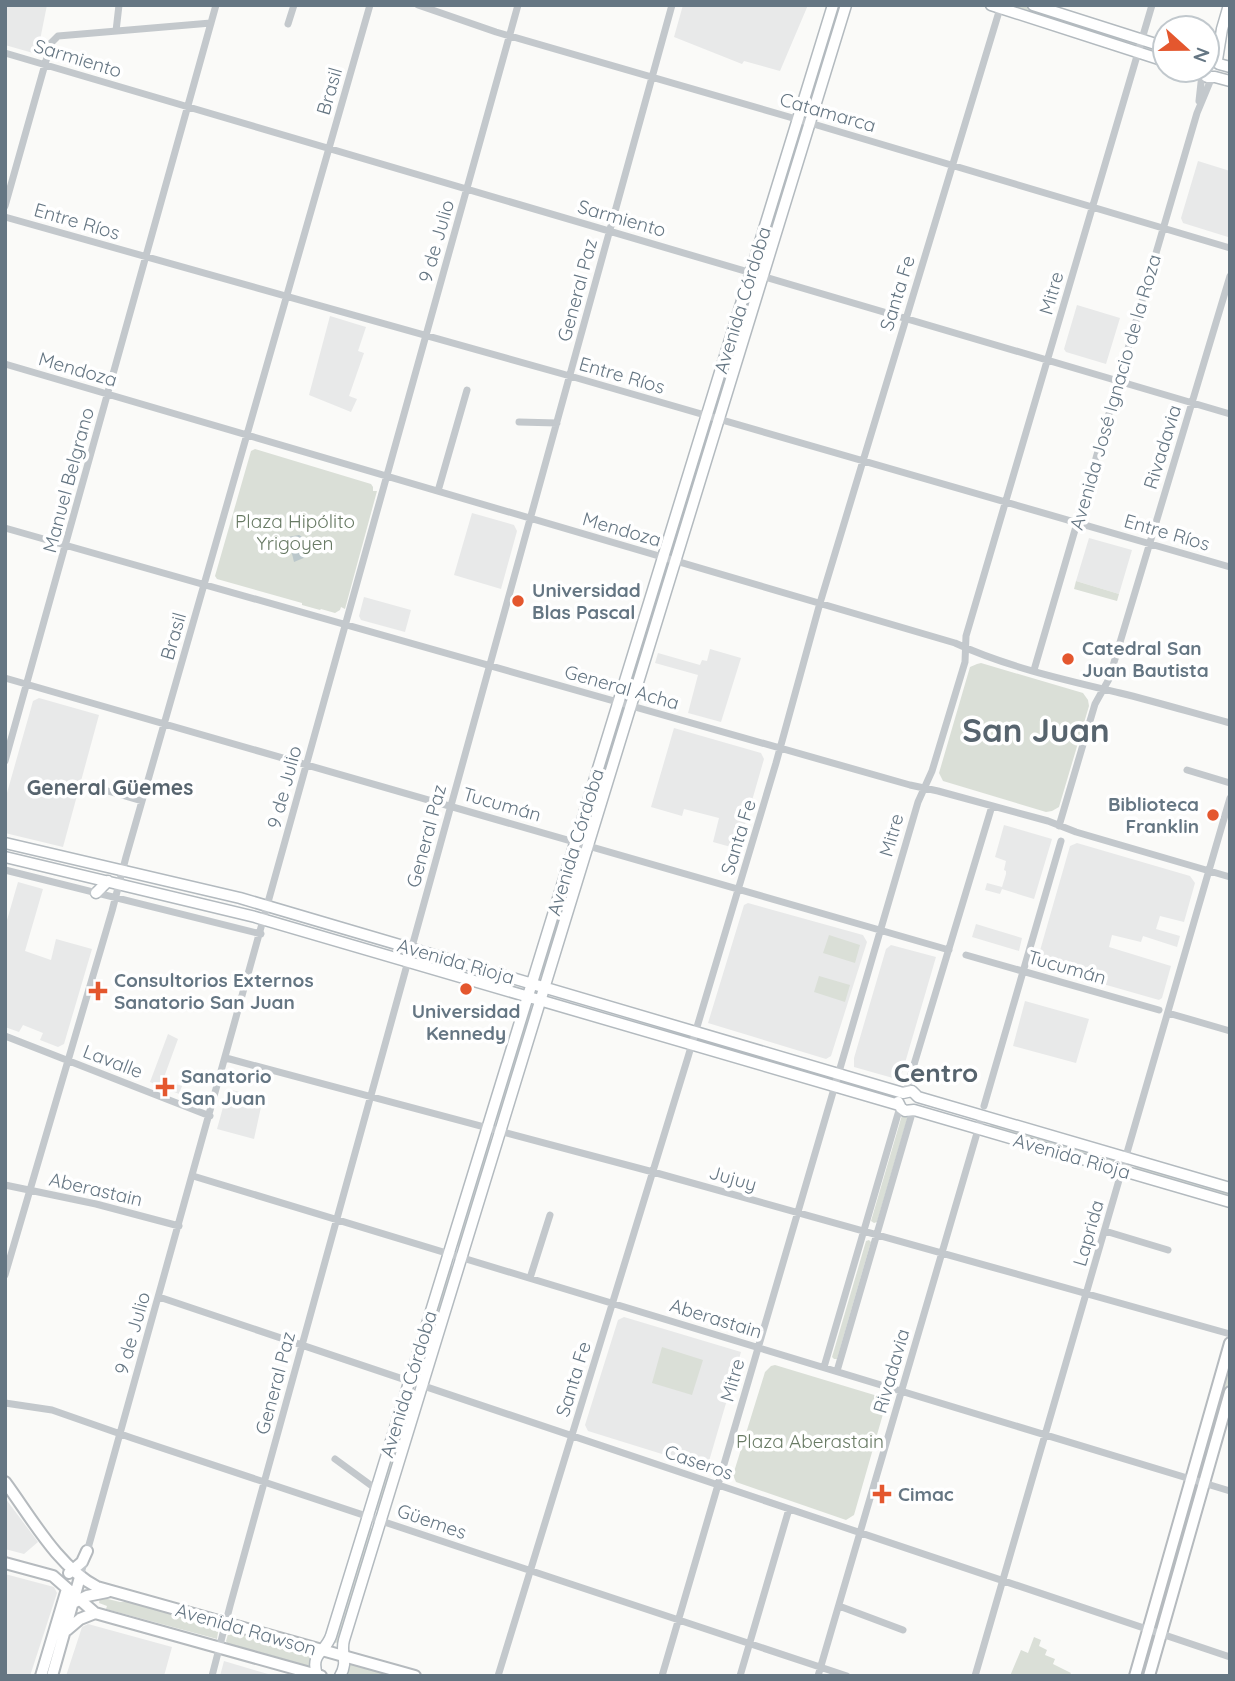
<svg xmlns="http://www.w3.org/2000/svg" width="1235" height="1681" font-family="Quicksand,sans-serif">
<rect width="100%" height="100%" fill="#fafaf8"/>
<path fill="#e8e9e9" d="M5,5H47L38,50L33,53L5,45Z
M683,5H808L780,71L744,61L742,64L674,37Z
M1198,161L1230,171V235L1228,237L1183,223L1181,218Z
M1077,305L1120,318L1106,364L1066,352L1064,349Z
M330,316L366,327L358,351L364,353L349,396L357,399L351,412L309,395Z
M472,513L514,525L517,531L501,589L454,575Z
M1089,538L1132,550L1119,594L1076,581Z
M364,597L411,610L405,632L361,620L359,616Z
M710,649L741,658L721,722L688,713L698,675L655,663L658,653L700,665L702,660L707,661Z
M39,698L99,715L63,847L5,833V800L33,701Z
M674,728L761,753L764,759L738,849L713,842L719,818L684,809L682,816L651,807Z
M1004,825L1052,839L1034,899L1002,889L1000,894L985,890L987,883L1002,887L1006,874V871L1004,870L1006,861L995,857Z
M1077,843L1190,876L1195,883L1184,922L1160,916L1156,929L1180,936L1177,947L1143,936L1141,942L1112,935L1109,947L1171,966L1162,998L1159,1000L1040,966L1037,961L1070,846Z
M18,882L43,889L25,951L51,960L56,939L92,949L64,1044L58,1047L40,1040L43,1033L23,1025L19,1032L5,1027V927Z
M748,903L863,935L867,942L831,1056L826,1059L708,1023L744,905Z
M976,924L1022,938L1019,951L972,937Z
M891,945L936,957L900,1080L854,1067V1058L886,949Z
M1025,1001L1089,1019L1076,1063L1013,1046Z
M168,1034L178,1039L163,1080L182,1086L179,1094L150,1082Z
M228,1089L263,1098L254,1139L217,1129Z
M624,1317L741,1352L707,1468L588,1431L585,1425L618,1320Z
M5,1498L38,1542L24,1554L5,1549Z
M5,1574L54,1587L57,1593L30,1676H5Z
M88,1624L172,1647L164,1676H66L82,1627Z
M224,1661L254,1670L275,1676H220Z"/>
<path fill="#dadfd7" d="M837,5H842L809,113L806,114L804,112Z
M1011,5H1020L1130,40L1131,42L1128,45L1011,8Z
M798,132H800L803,134L763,264L760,265L758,263Z
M754,282L756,285L718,409H715L713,407L751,283Z
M709,428L711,430L675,548L672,549L670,547L706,429Z
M255,449L371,484L373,487V491H377L345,609L341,607L340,610L335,613L321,609L320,610L302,605V603L217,579L215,576L251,451Z
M665,566L668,567L630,696L627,697L625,695Z
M1076,581L1119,594L1117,601L1074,589Z
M981,663L1083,693L1088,700L1089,706L1059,807L1052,811L1046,812L943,781L939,773L970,667L977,664Z
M619,714L623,715L587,834H585L583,832Z
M579,853L580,855L544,975H541L539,973L576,854Z
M829,935L860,945L855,963L823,953Z
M819,976L850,985L845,1002L814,992Z
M529,1008L534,1009L499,1119L497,1120L494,1118Z
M902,1115L908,1116L877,1222L874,1223L871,1221Z
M992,1123L1115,1159V1162L1113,1164L991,1128L990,1126Z
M491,1139L493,1141L461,1246L458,1247L456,1244L488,1140Z
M1136,1165L1230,1193V1198L1134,1169Z
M869,1240L871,1242L837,1359H834L832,1357L866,1241Z
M452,1266L455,1268L422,1374L419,1375L416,1373L449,1267Z
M662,1347L703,1360L692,1395L652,1383Z
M1230,1357V1377L1203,1471L1200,1472L1198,1470Z
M775,1365L881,1397L884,1402L885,1407L854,1515L846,1520L736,1482L733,1475L765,1372L771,1366Z
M412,1394L415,1397L380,1509L376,1510L374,1508L409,1395Z
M1191,1491L1197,1493L1160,1622H1156Z
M371,1528L373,1530L339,1642L335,1643L333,1641L369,1529Z
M100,1597L120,1602H132L219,1626L217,1639L106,1609L107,1606L99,1603Z
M229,1631L240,1632L311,1652L313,1655L309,1666L227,1643L226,1641Z
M1034,1637L1041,1640L1039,1646L1047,1650L1045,1655L1055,1659L1053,1664L1071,1673L1069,1676H1010L1021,1650L1028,1653Z
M351,1663L397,1676H347L349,1665Z"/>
<path fill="#bbc7cb" d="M299,535L307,540L310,548L306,557L294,562L288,537Z"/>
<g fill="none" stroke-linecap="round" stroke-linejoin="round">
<g stroke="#b3babf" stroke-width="13">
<path id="secondary" d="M991,5L1165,61
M1033,5L1165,47
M1207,58L1217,39
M1212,58L1219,64L1230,67
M1217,60L1222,29L1229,5
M1194,70L1201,72L1207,77H1215L1230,81
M5,843L240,898L903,1093L912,1091L918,1097L1230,1188
M5,857L255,917L899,1105
M96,893L108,881
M898,1102L901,1108L905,1111L914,1110L1230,1202
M317,1675C310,1653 325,1653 331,1636L833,5
M340,1676C349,1661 340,1654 344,1640L846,5"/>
</g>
<g stroke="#b5babe" stroke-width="14">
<path id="primary" d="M5,1482C31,1517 58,1567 97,1587L415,1676
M5,1563L53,1576L95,1613L321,1676
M69,1573L82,1562L87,1551
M73,1603L87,1596L107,1592
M67,1630L80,1619L95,1613
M41,1676L67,1589
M52,1676L80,1577
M1135,1676L1230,1343
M1149,1676L1230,1392"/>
</g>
<path stroke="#c3c8cc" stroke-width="7" d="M418,5L496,32L810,123L1230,248
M288,24L294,5
M116,31L119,5
M5,53L1230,414
M1199,101L1202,74
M5,206L51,43L58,36L211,23
M5,217L570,376L1230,567
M5,364L955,643C1007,667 1065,680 1120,693C1157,702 1193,713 1230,723
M519,422L557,423
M438,491L467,390
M5,528L910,785L938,791L1048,821L1076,832L1230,877
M1034,670L1197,113L1212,77
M5,678L949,950
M5,761L216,5
M1187,770L1230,783
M84,784L142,801
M1059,826L1095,704L1109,679L1230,276
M5,870L261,934
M966,955L1159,1010
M1168,1013L1230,1031
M5,1036L210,1116
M226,1058L653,1172L1230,1334
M906,1091L992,806
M984,1106L1061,841
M193,1176L1230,1491
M5,1185L96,1204L179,1226
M1105,1231L1168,1250
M5,1275L112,911L126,857L370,5
M530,1278L550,1215
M159,1297L1230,1657
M824,1367L900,1107
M837,1371L913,1110
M5,1403L52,1410L132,1438L847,1676
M335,1459L376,1489
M80,1577L518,5
M839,1606L903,1630
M212,1676L230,1606L672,5
M498,1676L688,1057L776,763L820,603L1001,5
M662,1676L918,802L932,771L965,662L966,636L1152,5
M740,1676L789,1509
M818,1676L982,1116
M975,1676L1230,798"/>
<use href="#secondary" stroke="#fff" stroke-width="10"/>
<use href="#primary" stroke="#fff" stroke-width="10"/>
</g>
<g fill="#e4572e" stroke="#fff" stroke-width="2.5">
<circle cx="518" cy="601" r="7"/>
<circle cx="1068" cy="659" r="7"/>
<circle cx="1213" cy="815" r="7"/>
<circle cx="466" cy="989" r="7"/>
<path d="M94.5 980.5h7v7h7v7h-7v7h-7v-7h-7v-7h7z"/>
<path d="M161.5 1076.5h7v7h7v7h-7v7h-7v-7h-7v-7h7z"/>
<path d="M878.5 1483.5h7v7h7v7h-7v7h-7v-7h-7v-7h7z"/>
</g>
<g text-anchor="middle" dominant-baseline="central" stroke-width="7" stroke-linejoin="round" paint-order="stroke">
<g font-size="19" fill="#657683" stroke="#fff">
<text transform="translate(78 58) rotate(17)">Sarmiento</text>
<text transform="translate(329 91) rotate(-74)">Brasil</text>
<text transform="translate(828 112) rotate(16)">Catamarca</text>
<text transform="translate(622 218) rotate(16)">Sarmiento</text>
<text transform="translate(77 221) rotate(16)">Entre Ríos</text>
<text transform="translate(436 241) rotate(-74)">9 de Julio</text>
<text transform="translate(577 290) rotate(-75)">General Paz</text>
<text transform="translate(897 293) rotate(-73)">Santa Fe</text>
<text transform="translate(1051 293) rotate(-74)">Mitre</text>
<text transform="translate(742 300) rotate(-73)">Avenida Córdoba</text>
<text transform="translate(78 369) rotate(16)">Mendoza</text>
<text transform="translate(622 375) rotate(16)">Entre Ríos</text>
<text transform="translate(1115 392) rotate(-74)">Avenida José Ignacio de la Roza</text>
<text transform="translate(1162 447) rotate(-73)">Rivadavia</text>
<text transform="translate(68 480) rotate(-75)">Manuel Belgrano</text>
<text transform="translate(622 529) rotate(16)">Mendoza</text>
<text transform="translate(1167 532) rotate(16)">Entre Ríos</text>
<text transform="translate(173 636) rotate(-74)">Brasil</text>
<text transform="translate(622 687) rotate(16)">General Acha</text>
<text transform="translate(284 787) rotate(-75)">9 de Julio</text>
<text transform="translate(502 804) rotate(16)">Tucumán</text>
<text transform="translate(891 835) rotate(-74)">Mitre</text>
<text transform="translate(426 836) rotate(-75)">General Paz</text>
<text transform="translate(738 837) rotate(-73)">Santa Fe</text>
<text transform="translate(575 842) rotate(-73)">Avenida Córdoba</text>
<text transform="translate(456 961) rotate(16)">Avenida Rioja</text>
<text transform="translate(1067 967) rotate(16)">Tucumán</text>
<text transform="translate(113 1061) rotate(21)">Lavalle</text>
<text transform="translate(1072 1156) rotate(16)">Avenida Rioja</text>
<text transform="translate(733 1178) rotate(16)">Jujuy</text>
<text transform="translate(96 1189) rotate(13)">Aberastain</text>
<text transform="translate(1088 1233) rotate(-74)">Laprida</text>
<text transform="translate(716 1318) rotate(17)">Aberastain</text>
<text transform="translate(132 1333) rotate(-74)">9 de Julio</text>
<text transform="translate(891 1371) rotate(-74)">Rivadavia</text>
<text transform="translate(573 1379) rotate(-73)">Santa Fe</text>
<text transform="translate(732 1380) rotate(-74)">Mitre</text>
<text transform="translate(275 1383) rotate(-75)">General Paz</text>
<text transform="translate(408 1384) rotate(-73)">Avenida Córdoba</text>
<text transform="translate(699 1462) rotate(19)">Caseros</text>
<text transform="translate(432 1521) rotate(19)">Güemes</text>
<text transform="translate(246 1629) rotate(16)">Avenida Rawson</text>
</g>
<g font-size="19" fill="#687a64" stroke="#fff">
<text x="295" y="521">Plaza Hipólito<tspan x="295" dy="22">Yrigoyen</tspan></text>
<text x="810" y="1441">Plaza Aberastain</text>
</g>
<g font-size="19" font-weight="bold" fill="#657683" stroke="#fff" text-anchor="start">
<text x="532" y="590">Universidad<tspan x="532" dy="22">Blas Pascal</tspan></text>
<text x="1082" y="648">Catedral San<tspan x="1082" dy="22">Juan Bautista</tspan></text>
<text x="1199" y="804" text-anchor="end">Biblioteca<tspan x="1199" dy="22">Franklin</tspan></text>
<text x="114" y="980">Consultorios Externos<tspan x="114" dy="22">Sanatorio San Juan</tspan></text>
<text x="466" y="1011" text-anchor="middle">Universidad<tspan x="466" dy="22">Kennedy</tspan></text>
<text x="181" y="1076">Sanatorio<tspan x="181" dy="22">San Juan</tspan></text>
<text x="898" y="1494">Cimac</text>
</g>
<g font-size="21" font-weight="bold" fill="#57646e" stroke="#fff">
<text x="110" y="787">General Güemes</text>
</g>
<g font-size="26" font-weight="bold" fill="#57646e" stroke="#fff">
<text x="936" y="1072">Centro</text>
</g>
<g font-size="33" font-weight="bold" fill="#57646e" stroke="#fff">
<text x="1036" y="729">San Juan</text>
</g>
</g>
<rect width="1235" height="1681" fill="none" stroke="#657683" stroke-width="14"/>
<g transform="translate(1186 49) rotate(111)"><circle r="33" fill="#ffffff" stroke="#c1c8cd" stroke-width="2"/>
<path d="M0-5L12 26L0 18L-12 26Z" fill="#e4572e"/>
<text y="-10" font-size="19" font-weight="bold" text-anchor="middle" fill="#657683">N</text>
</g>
</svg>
